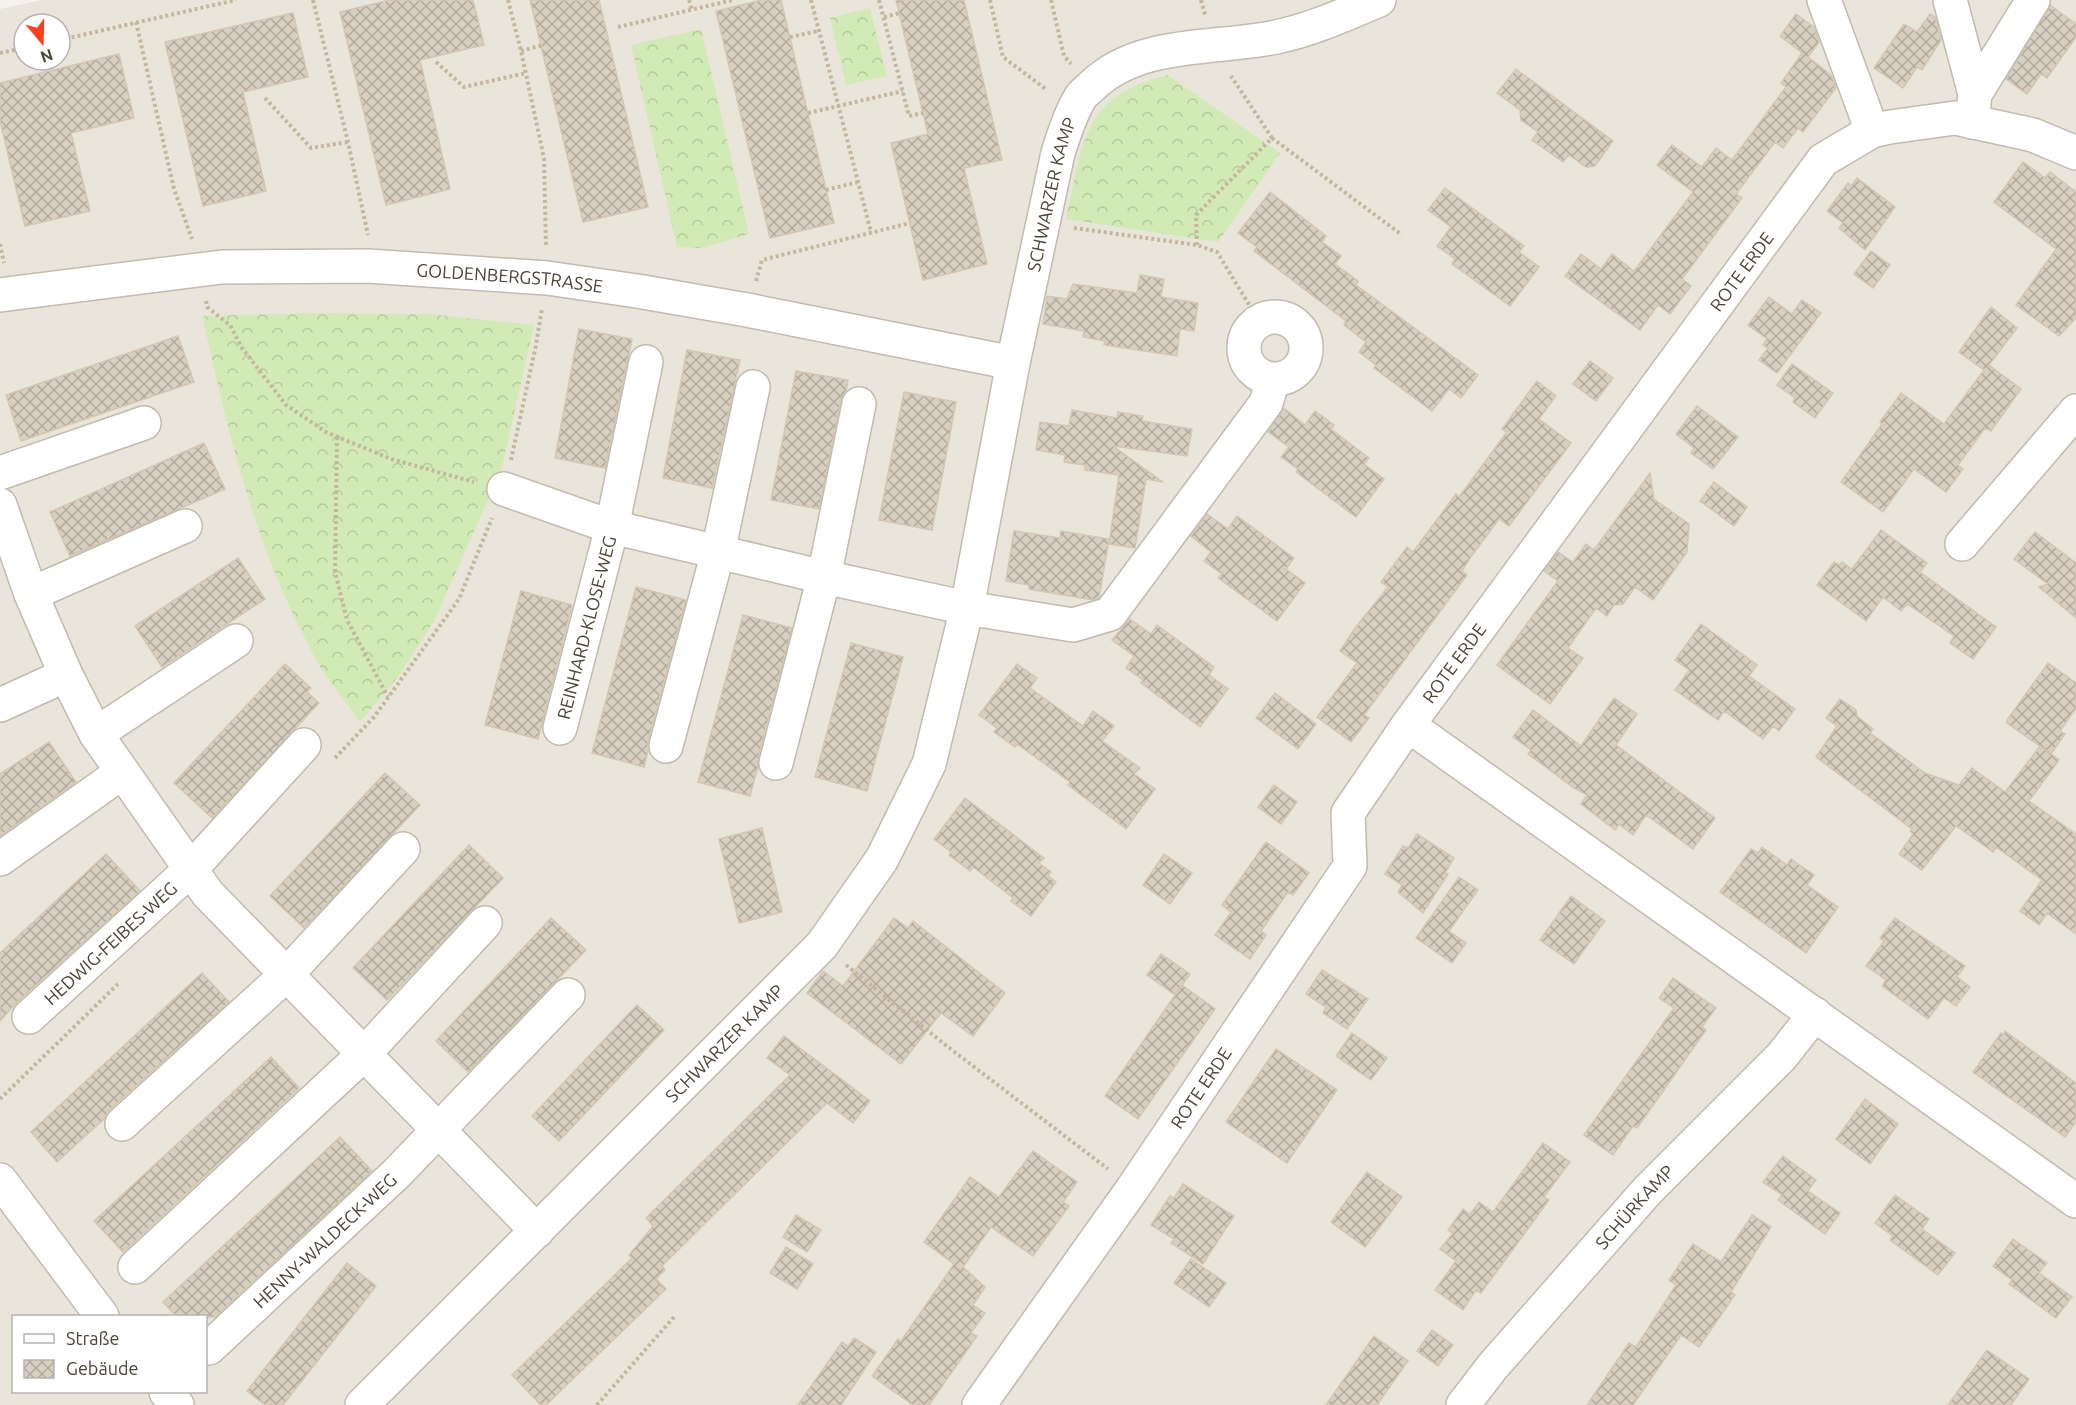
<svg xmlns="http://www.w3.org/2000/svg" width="2076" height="1405" font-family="Ubuntu,sans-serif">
<defs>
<pattern id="forest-crowns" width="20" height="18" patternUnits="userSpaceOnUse" patternTransform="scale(1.5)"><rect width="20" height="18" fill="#d2eab5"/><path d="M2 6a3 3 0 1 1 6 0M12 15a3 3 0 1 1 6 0" fill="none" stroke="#b6ca9c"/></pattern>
<pattern id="building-cross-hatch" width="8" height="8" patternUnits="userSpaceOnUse" patternTransform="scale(1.5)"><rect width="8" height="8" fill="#d8cfc1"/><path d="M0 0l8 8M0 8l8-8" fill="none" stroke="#b1aa9e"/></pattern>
</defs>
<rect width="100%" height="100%" fill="#f6f3ec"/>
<path fill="#eae5da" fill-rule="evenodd" d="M42,0H2076V1405H0V9ZM24,24H60V60H24ZM14,1316H206V1392H14Z"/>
<path fill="url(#forest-crowns)" d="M870,8L887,76L846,85L830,18Z
M701,29L749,234L701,248L677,247L631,45Z
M1168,75L1280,153L1218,242L1066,219C1083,145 1081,95 1168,75Z
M314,313L427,314L534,325L501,471L434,621L398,677L360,722C348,705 334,688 322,670C315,659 309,646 303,634C251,534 227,425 202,316Z"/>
<path fill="url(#building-cross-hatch)" stroke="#d3c7b4" stroke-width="1.5" d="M390,0H473L484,45L420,60L450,189L386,205L340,12Z
M530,0H599L648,207L583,222Z
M762,0H781L834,223L770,238L716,11Z
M896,0H964L1002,160L964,168L987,264L923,280L891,143L928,134Z
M2050,5L2076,24V37L2047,78L2041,74L2027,94L2006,79Z
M293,13L308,77L243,92L266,191L203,206L165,42Z
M1796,14L1814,27L1819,42L1808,57L1831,75L1836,88L1803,132L1798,128L1783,148L1775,142L1736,194L1742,198L1682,279L1691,286L1670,314L1658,305L1640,330L1565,276L1581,254L1601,269L1612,254L1634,271L1693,192L1657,165L1672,145L1702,167L1716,148L1732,160L1786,87L1781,83L1802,53L1780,36Z
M1930,14L1935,17L1941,40L1922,70L1917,67L1903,88L1874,68L1904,24L1917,32Z
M119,54L134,118L71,133L90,211L25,226L0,121V83Z
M1516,69L1613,141L1595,166L1586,167L1569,155L1563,162L1532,140L1538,132L1521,120L1520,110L1497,93Z
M2023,162L2045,178L2050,172L2076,192V318L2059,336L2016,305L2056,249L1994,202Z
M1857,178L1895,207L1865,250L1839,228L1843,223L1827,211L1848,183L1851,186Z
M1445,188L1524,246L1519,252L1539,267L1510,306L1452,264L1455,259L1437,246L1451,227L1428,210Z
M1270,192L1326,236L1322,242L1341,256L1335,264L1358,281L1356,285L1478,375L1461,398L1449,389L1432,411L1374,368L1376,365L1359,352L1366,342L1344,325L1346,321L1254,251L1257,247L1238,233Z
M1871,251L1890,265L1873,288L1854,274Z
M1140,275L1164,279L1161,297L1198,303L1194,331L1180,329L1177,356L1104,345L1105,341L1083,337L1084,331L1043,324L1047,296L1067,299L1073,284L1137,293Z
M1769,297L1792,314L1802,300L1821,313L1777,373L1759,360L1768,348L1763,345L1767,339L1748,325Z
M1991,307L2017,328L1989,365L2021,389L1991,431L1985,428L1958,465L1963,469L1946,492L1914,469L1883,512L1841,482L1882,424L1880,422L1901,393L1944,424L1984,370L1959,352Z
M579,329L632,339L605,468L555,458Z
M178,336L194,382L21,441L6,395Z
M687,350L740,360L712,488L663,478Z
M1590,361L1613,378L1596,401L1573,384Z
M1792,364L1833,393L1815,418L1793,402L1795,398L1777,385Z
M796,371L848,380L846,391L841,400L819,509L771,500Z
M1537,381L1556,396L1539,419L1571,443L1509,526L1499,519L1470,558L1462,571L1467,575L1364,715L1369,718L1351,742L1317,717L1357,663L1340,651L1355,628L1388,587L1381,582L1407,547L1413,552L1456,494L1459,497L1507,432L1502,429Z
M904,392L956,402L932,530L879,520Z
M1697,406L1738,437L1713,469L1691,453L1694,448L1676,434Z
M1284,408L1305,425L1315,411L1334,425L1331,429L1369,458L1364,464L1384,479L1356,517L1296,472L1298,469L1281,457L1289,447L1268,432Z
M1072,410L1117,418L1118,412L1143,416L1142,421L1192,429L1187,456L1113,446L1163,482L1146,479L1135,548L1109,544L1119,475L1085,470V465L1064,462L1065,455L1036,450L1040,422L1069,426Z
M204,443L225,489L70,556L50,512Z
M1650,473L1654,499L1689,524L1687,552L1653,600L1635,587L1623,604L1614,605L1607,616L1596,608L1568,648L1583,658L1550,704L1497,665L1558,581L1544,571L1558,552L1573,562L1586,544L1594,550Z
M1714,482L1747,507L1734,526L1700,501Z
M1207,514L1228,529L1237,516L1294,558L1286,569L1305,583L1277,621L1218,578L1222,574L1204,561L1211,552L1191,536Z
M1881,530L1927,563L1920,572L1996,627L1973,659L1950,643L1954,636L1907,604L1901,611L1883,597L1866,621L1817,585L1834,562L1839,565L1842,562L1852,569Z
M1014,531L1060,538L1061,531L1109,539L1099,598L1093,600L1029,589V585L1006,581Z
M2035,532L2076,563V618L2039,587L2048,584L2014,559Z
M238,558L265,599L162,667L135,626Z
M636,587L686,600L648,741V751L644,767L592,753Z
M521,591L572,605L538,739L485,725Z
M743,615L792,628L758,758V767L750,796L698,782Z
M1130,619L1151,634L1157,625L1214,667L1209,675L1228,689L1200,727L1141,683L1143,680L1126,668L1134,656L1112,640Z
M1701,624L1757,665L1749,676L1795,709L1779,731L1773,726L1763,739L1724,711L1718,720L1675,690L1689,670L1675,660Z
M851,643L903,657L867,791L815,777Z
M2048,663L2076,683V708L2060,731L2065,734L2051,754L2007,723V720Z
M285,664L311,688L307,692L319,703L212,818L174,783Z
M1017,664L1037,678L1030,688L1083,726L1093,711L1114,726L1102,741L1140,768L1134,774L1155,789L1126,829L1068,785L1070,782L1017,744L1015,747L994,732L997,728L979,715Z
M1275,693L1316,724L1298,749L1256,718Z
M1614,698L1637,714L1616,745L1715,818L1693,849L1646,815L1633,835L1619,824L1615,830L1581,804L1587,795L1574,788L1528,754L1531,750L1513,737L1533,710L1581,746Z
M1840,699L1856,710L1857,716L1873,729L1870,733L1925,773L1959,785L1972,768L2005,792L2040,746L2059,760L2029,801L2076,834V934L2047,913L2039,925L2020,911L2042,880L1996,847L1993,852L1956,826L1922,870L1899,854L1913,834L1910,831L1912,829L1816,757L1837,726L1826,718Z
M49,742L76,782L0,836V774Z
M385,773L420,805L304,928L270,896Z
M1274,785L1297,802L1281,824L1258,807Z
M965,798L1044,858L1039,863L1051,872L1048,876L1056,882L1031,916L1011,901L1013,898L973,867L970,871L949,855L951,852L934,839Z
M762,828L782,912L739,923L719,839Z
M1417,834L1454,858L1445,873L1448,874L1423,913L1398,892L1402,885L1385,874L1403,846L1408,848Z
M1266,842L1309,873L1293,895L1288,892L1261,931L1266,935L1250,959L1215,935L1231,912L1222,905Z
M469,845L503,878L387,1000L353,968Z
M1762,847L1787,865L1791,859L1814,875L1807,885L1838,907L1806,953L1720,892L1751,849L1758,853Z
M106,854L140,891L16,1003L0,1021V953Z
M1164,854L1192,873L1170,904L1143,885Z
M1459,877L1478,890L1449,931L1466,943L1452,963L1416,938Z
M1571,896L1605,921L1574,964L1540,940Z
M551,918L586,950L468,1072L436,1041Z
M894,918L908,928L913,921L1005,993L973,1036L941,1013L901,1064L807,993L823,971L843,986Z
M1895,918L1965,966L1957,977L1970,987L1956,1006L1944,998L1928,1019L1882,986L1886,980L1866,966L1884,941L1880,938Z
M1161,954L1190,974L1175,995L1147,975Z
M1322,970L1368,999L1347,1029L1323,1013L1326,1007L1306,994Z
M202,973L229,1002L109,1110L104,1119L57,1162L31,1132Z
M1673,978L1716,1008L1702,1027L1706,1030L1666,1087L1637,1128L1633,1126L1613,1155L1584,1135L1674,1008L1659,998Z
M1182,985L1215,1009L1138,1119L1105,1096Z
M637,1005L664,1030L559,1141L532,1116Z
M2005,1031L2076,1083V1122L2065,1137L1973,1072L2001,1033L2003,1035Z
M1352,1033L1387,1058L1371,1080L1336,1056Z
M784,1036L870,1101L853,1123L827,1103L662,1266L665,1270L656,1279L666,1289L546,1405H541L512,1375L632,1258L629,1255L653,1226L646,1218L790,1075L767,1058Z
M1276,1049L1337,1090L1287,1163L1226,1122Z
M271,1057L299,1088L123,1252L94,1221Z
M1865,1099L1898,1124L1870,1164L1836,1139Z
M340,1137L372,1171L215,1317H177L163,1302Z
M1543,1143L1570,1162L1544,1197L1549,1200L1481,1293L1476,1290L1463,1310L1435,1290L1456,1261L1440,1249L1453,1233L1448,1230L1463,1209L1470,1214L1479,1202L1493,1212Z
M1033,1151L1077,1182L1063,1202L1069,1206L1033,1256L991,1227L963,1267L985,1287L973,1305L985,1313L971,1333L977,1336L929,1405H913L872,1376L898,1339L901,1341L954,1264L924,1242L970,1177L999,1197Z
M1783,1156L1816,1180L1808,1191L1840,1213L1825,1234L1778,1200L1782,1195L1763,1182Z
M1367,1172L1402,1197L1365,1247L1331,1222Z
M1183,1184L1234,1216L1203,1264L1171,1243L1174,1239L1151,1225L1170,1196L1174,1198Z
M1895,1195L1929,1219L1922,1229L1955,1253L1938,1275L1890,1240L1893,1236L1875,1223Z
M796,1215L821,1230L807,1252L783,1237Z
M1752,1215L1771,1227L1731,1292L1735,1295L1699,1347L1681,1335L1633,1405H1587L1629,1343L1636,1347L1676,1285L1669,1280L1693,1244L1721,1262Z
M2013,1239L2047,1263L2039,1273L2072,1297L2056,1318L2009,1284L2012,1280L1993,1266Z
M786,1247L813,1264L797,1289L770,1273Z
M1191,1259L1226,1283L1209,1307L1174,1283Z
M347,1263L376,1286L283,1405H265L247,1391Z
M1432,1330L1453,1345L1438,1366L1417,1351Z
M1374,1336L1408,1361L1377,1405H1326Z
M854,1338L876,1352L841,1405H798L842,1342L848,1346Z
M1987,1350L2029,1379L2011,1405H1948Z"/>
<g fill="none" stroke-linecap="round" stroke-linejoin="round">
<g stroke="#c2bbae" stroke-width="36">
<g id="minor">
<path d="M1824,0L1872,131"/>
<path d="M1950,0L1975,94"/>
<path d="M1972,122L1975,94L2033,0"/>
<path id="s1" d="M0,295L222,267L368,266L547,278L637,291L747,310L1013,363"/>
<circle cx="1275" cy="348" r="31"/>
<path d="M0,473L144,423"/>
<path d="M504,489L612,527L824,577L967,608L1073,625L1110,614L1266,403L1273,380"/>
<path d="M0,505L31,594L66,675L96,734L208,894L537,1231"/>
<path d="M1962,544L2076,411"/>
<path d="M31,594L185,526"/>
<path d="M0,705L66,675"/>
<path d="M1408,725L2076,1201"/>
<path id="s2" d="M560,728L612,527L646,362"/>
<path d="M96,734L236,641"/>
<path d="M666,746L718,552L753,387"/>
<path d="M776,763L824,577L859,404"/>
<path d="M0,859L121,773"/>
<path id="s3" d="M29,1017L190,870L304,745"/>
<path d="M122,1124L286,975L403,849"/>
<path d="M0,1180L102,1316"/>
<path d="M135,1267L364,1054L485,923"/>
<path id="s4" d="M209,1348L397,1173L568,995"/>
<path d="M166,1392L177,1405"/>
<path id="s5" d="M362,1405L822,945L882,859L929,764L967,608L1013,363L1058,153C1064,134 1070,115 1080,98C1083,93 1089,89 1093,85C1141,40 1215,50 1276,37C1311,30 1346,14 1379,0"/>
<path id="s6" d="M979,1405L1133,1188L1350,866L1348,813L1408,725L1823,160L1872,131L1890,127L1955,118L2033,135L2076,153"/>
<path id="s7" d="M1463,1405L1493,1366L1647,1191L1781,1057L1815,1014"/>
</g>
</g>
<path stroke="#c4b79f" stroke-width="4" stroke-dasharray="3 3" stroke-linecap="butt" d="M313,0L348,142L368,235
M508,0L521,51L544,158L546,247
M689,0L692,10
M811,0L871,232
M879,0L909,116L923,113
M990,0L1003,57L1047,90
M1051,0L1064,56L1071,64
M1201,0L1205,15
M884,17L900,13
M136,22L174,189L192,239
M618,27L733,0
M790,37L818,31
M60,40L236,0
M521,51L543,45
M0,53L24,48
M436,62L464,87L526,73
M265,98L311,148L348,142
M808,113L903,91
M1272,138L1402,235
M826,190L858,182
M1074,228L1197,245L1217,252L1259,321
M0,244L4,263
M1197,245L1196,215L1272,138L1231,76
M756,281L762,260L910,223
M206,301L207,307L230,325L242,348L286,405L326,432L391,459L474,482
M337,437L335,572L347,620L388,697
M511,460L536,345L542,308
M335,758L374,717L459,599L492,518
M846,965L948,1047L1108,1169
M0,1099L118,984
M597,1405L674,1317"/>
<use href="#minor" stroke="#fff" stroke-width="33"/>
</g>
<g text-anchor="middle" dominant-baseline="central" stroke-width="6" stroke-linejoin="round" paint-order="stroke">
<g font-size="18" fill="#4b4439" stroke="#fff">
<text stroke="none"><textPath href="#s5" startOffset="1444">SCHWARZER KAMP</textPath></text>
<text stroke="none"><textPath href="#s6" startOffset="1377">ROTE ERDE</textPath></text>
<text stroke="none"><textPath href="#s1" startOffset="512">GOLDENBERGSTRASSE</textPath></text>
<text stroke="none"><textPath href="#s2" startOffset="104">REINHARD-KLOSE-WEG</textPath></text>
<text stroke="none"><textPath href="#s6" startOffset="891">ROTE ERDE</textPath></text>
<text stroke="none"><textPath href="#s3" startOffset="110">HEDWIG-FEIBES-WEG</textPath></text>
<text stroke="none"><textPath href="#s5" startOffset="512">SCHWARZER KAMP</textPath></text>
<text stroke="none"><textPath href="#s6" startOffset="387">ROTE ERDE</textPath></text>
<text stroke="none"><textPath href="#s7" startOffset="262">SCHÜRKAMP</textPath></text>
<text stroke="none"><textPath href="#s4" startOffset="158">HENNY-WALDECK-WEG</textPath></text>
</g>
</g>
<rect x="12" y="1315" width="195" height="78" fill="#ffffff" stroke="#b7b4b0" stroke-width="1.5"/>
<rect x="24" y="1334" width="30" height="9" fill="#ffffff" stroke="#b7b4b0" stroke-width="1.5"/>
<text x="66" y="1345" font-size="18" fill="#4b4439">Straße</text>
<rect x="24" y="1360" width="30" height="18" fill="url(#building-cross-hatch)" stroke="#b7b4b0" stroke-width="1.5"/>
<text x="66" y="1375" font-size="18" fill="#4b4439">Gebäude</text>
<g transform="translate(42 42) rotate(161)"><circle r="28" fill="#ffffff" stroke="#b7b4b0" stroke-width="1.5"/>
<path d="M0-4.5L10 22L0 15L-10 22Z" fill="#fc3f1d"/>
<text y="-9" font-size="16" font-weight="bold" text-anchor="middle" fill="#4b4439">N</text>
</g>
</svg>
